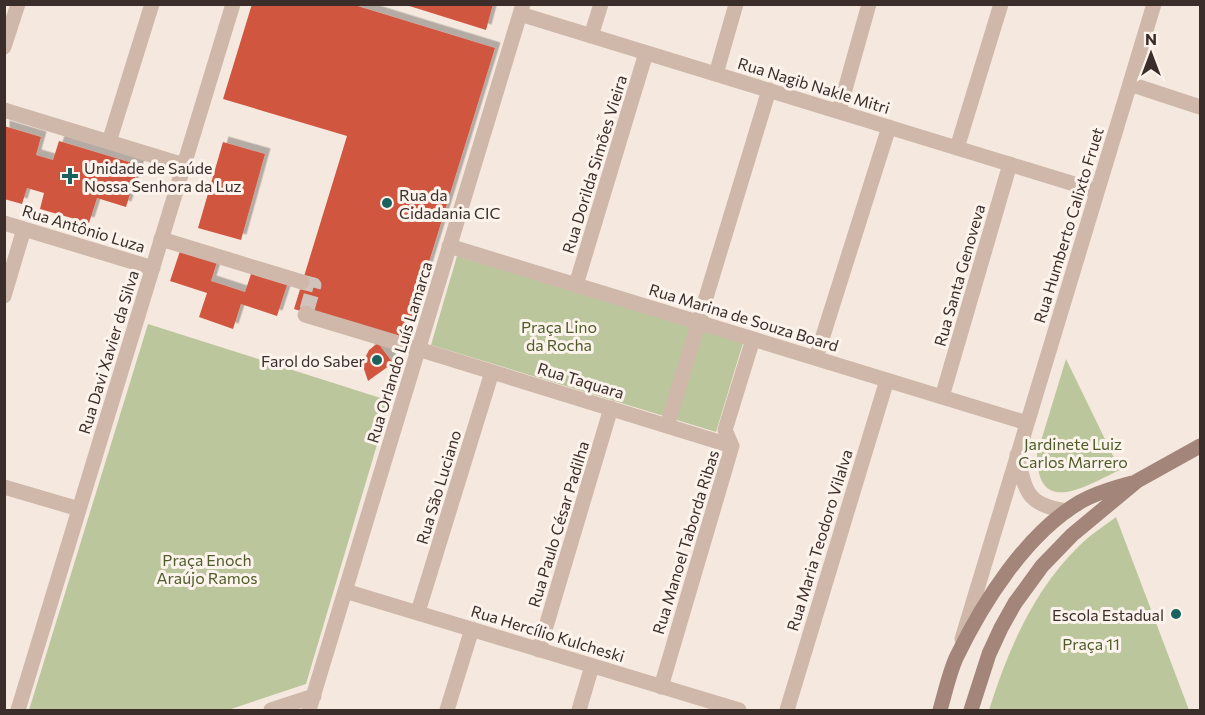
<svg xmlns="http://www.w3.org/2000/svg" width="1205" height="715" font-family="Commissioner,sans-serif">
<defs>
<filter id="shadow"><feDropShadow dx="5.5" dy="-5.5" stdDeviation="0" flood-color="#0004"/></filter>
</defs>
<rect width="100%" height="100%" fill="#f5e9df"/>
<path fill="#bcc69d" d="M457,256L743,343L716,432L431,345Z
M148,324L390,401L306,684L228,710H29Z
M1066,359L1120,470C1087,485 1037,519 1037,454Z
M1116,517L1189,710H989C1008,650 1033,591 1079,546C1090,535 1104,526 1116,517Z"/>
<path fill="#d15741" filter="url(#shadow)" d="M252,4H351L495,48L404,343L294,309L347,136L223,99Z
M403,4H493L486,30Z
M4,126L41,137L36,155L53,160L59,141L139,165L126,207L97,198L89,223L40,209L44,193L27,188L22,204L4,199Z
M223,142L265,154L241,240L198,228Z
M181,248L218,259L211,281L245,292L252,271L288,282L277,316L241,304L233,329L199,317L207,293L170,281Z
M378,343L393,363L368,381L363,366L365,358L369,350Z"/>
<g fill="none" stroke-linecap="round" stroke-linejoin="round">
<path stroke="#d0c3bb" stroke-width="15" stroke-dasharray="15 8" stroke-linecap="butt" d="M302,282L314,285L306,313"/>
<path stroke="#cfb7a9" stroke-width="15" d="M161,239L302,282
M306,313L305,315L418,349"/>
<path stroke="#cfb7a9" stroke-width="15" d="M520,14L1097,191
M591,36L601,4
M4,47L18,4
M716,74L736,4
M1130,84L1200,107
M4,110L184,165
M839,111L869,4
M109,142L152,4
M957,148L1001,4
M4,223L153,268
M449,246L1027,423
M576,285L646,53
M4,296L24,229
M418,349L732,446
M816,358L889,127
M942,397L1010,164
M667,426L769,90
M1017,455C1026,492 1026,505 1067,511
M4,487L79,509
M345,591L739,710
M418,612L492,372
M962,639L1154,4
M539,650L611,408
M661,687L732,446L725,430L753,339
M18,710L233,4
M271,710L314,696
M309,710L523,4
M447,710L472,629
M579,710L592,666
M787,710L887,380"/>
<path stroke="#a3857a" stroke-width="15" d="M940,710C945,693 949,674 956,658C983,602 1026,534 1080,502C1096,493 1114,488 1132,483
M971,710L989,654L1001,628L1015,603L1042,566L1072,535L1137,481L1200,446"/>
</g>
<g fill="#1a6260" stroke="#fcf3ec" stroke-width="2">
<path d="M67 167h6v6h6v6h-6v6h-6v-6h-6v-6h6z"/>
<circle cx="387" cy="203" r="6"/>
<circle cx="377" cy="360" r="6"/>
<circle cx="1176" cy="614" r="6"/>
</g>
<g text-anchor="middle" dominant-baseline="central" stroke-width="6" stroke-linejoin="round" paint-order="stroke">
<g font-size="16" fill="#3b2d29" stroke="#fcf3ec">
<text transform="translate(814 85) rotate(17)">Rua Nagib Nakle Mitri</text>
<text transform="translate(594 164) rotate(-73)">Rua Dorilda Simões Vieira</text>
<text transform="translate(1068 225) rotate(-73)">Rua Humberto Calixto Fruet</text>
<text transform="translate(84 228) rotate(17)">Rua Antônio Luza</text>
<text transform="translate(959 275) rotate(-74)">Rua Santa Genoveva</text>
<text transform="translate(744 317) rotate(17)">Rua Marina de Souza Board</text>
<text transform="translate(108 352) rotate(-73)">Rua Davi Xavier da Silva</text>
<text transform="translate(399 352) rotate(-73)">Rua Orlando Luís Lamarca</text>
<text transform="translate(581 380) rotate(17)">Rua Taquara</text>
<text transform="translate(438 487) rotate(-73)">Rua São Luciano</text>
<text transform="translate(558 524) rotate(-73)">Rua Paulo César Padilha</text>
<text transform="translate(819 540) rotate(-73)">Rua Maria Teodoro Vilalva</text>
<text transform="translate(685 542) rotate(-73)">Rua Manoel Taborda Ribas</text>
<text transform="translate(548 633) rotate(17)">Rua Hercílio Kulcheski</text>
</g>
<g font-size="16" fill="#3b2d29" stroke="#fcf3ec" text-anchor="start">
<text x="84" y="167">Unidade de Saúde<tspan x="84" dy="18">Nossa Senhora da Luz</tspan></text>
<text x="399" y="194">Rua da<tspan x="399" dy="18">Cidadania CIC</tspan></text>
<text x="365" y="360" text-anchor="end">Farol do Saber</text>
<text x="1164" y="614" text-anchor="end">Escola Estadual</text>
</g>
<g font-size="16" fill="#4f5c2a" stroke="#fcf3ec">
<text x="559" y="326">Praça Lino<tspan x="559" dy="18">da Rocha</tspan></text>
<text x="1073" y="443">Jardinete Luiz<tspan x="1073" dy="18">Carlos Marrero</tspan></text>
<text x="207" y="559">Praça Enoch<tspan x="207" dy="18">Araújo Ramos</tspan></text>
<text x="1091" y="643">Praça 11</text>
</g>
</g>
<rect width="1205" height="715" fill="none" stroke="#3b2d29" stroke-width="12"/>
<g transform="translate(1151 54)" stroke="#fcf3ec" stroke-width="4.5" paint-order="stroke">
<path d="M0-4.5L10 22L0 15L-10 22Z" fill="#3b2d29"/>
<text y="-9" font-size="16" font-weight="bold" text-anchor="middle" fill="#3b2d29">N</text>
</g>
</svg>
